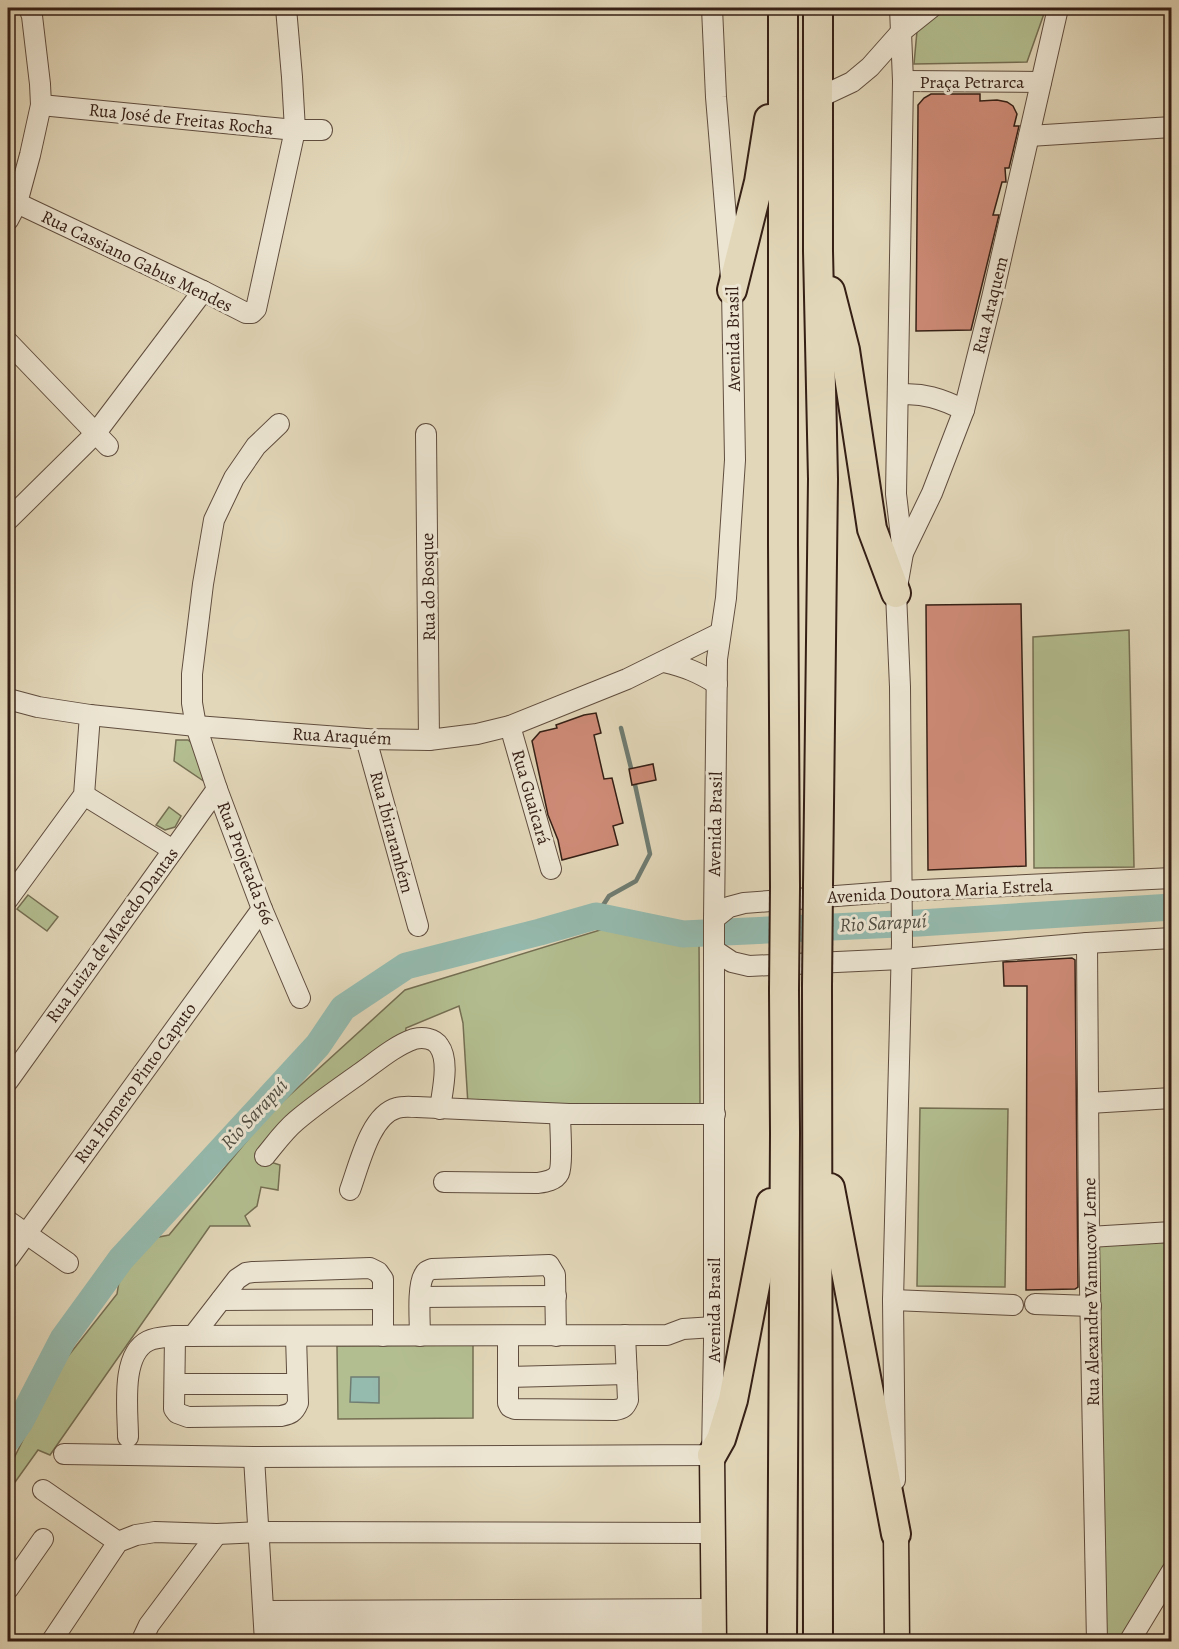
<svg xmlns="http://www.w3.org/2000/svg" width="1179" height="1649" font-family="Alegreya,serif">
<style>
.green{fill:#b3be90;stroke:#746e52;stroke-width:1.5}
.water{fill:#95baae;stroke:#6f7c71;stroke-width:1.5}
.lines{fill:none;stroke-linecap:round;stroke-linejoin:round}
.stream{stroke:#6f7c71;stroke-width:4.5}
.river{stroke:#95baae;stroke-width:27}
.building{fill:#ce8b77;stroke:#351f15;stroke-width:1.5}
.minor-casing{stroke:#604d3e;stroke-width:22}
.major-casing{stroke:#351f15;stroke-width:27}
.highway-casing{stroke:#351f15;stroke-width:32}
.minor{stroke:#ece5d2;stroke-width:20}
.major{stroke:#e2d7b9;stroke-width:24}
.highway{stroke:#e2d7b9;stroke-width:28}
.highway-bridge-casing{stroke:#351f15;stroke-width:32;stroke-linecap:butt}
.highway-bridge{stroke:#e2d7b9;stroke-width:28}
.labels{text-anchor:middle;dominant-baseline:central;stroke-width:6;stroke-linejoin:round;paint-order:stroke}
.street-label{font-size:18px;fill:#351f15;stroke:#ece5d2}
.water-label{font-size:20px;font-style:italic;fill:#524e43;stroke:#ece5d2}
</style>
<rect width="100%" height="100%" fill="#e2d7b9"/>
<filter id="stains"><feTurbulence type="fractalNoise" baseFrequency=".00333" numOctaves="4"/><feColorMatrix values="0 0 0 0 .2 0 0 0 0 .09 0 0 0 0 .02 0 0 0 .5 -.17"/></filter>
<radialGradient id="worn" r=".72"><stop offset=".6" stop-color="#630" stop-opacity="0"/><stop offset="1" stop-color="#630" stop-opacity=".3"/></radialGradient>
<g class="green">
<path d="M939,8H1046L1027,62L914,64L918,20Z"/>
<path d="M1129,630L1134,867L1034,868L1033,637Z"/>
<path d="M176,740H188L193,744L205,782L174,761Z"/>
<path d="M169,807L181,816L175,827L165,830L156,825Z"/>
<path d="M28,895L58,917L47,931L17,909Z"/>
<path d="M613,926L684,940L699,939L700,1104L468,1105L463,1023L459,1006L406,1028L405,1037L258,1158L280,1165L278,1190L261,1187L257,1206L245,1216L250,1226H210L50,1455L38,1450L8,1492V1466L14,1458L58,1369L117,1294L121,1269L149,1239L169,1235L269,1114L405,990Z"/>
<path d="M920,1108L1008,1109L1005,1287L917,1286Z"/>
<path d="M1171,1232V1570L1128,1641H1097L1089,1237Z"/>
<path d="M473,1345V1418L338,1419L337,1346Z"/>
</g>
<path class="water" d="M351,1377H379V1403L350,1402Z"/>
<g class="lines">
<g class="stream">
<path d="M621,728L632,772"/>
<path d="M596,916L609,896L636,881L650,854L634,780"/>
</g>
<path class="river" d="M8,1439L20,1422L63,1339L121,1259L318,1045L343,1008L406,966L540,932L596,916L683,934L919,923L1172,907"/>
</g>
<g class="building">
<path d="M931,94H980V101L997,100L1007,102L1013,106L1017,114L1014,126H1019L1009,168H1005L1006,182H1002L993,215H999L971,330L916,331L918,111V105L924,98Z"/>
<path d="M1021,604L1026,866L928,870L926,605Z"/>
<path d="M596,713L601,733L594,735L604,779L612,778L623,823L613,826L618,845L562,860L558,840L548,815L532,741L540,732L557,728L556,725L584,715Z"/>
<path d="M653,764L656,780L632,785L629,769Z"/>
<path d="M1072,958L1075,960L1078,1287L1075,1289L1026,1290L1027,986H1004L1003,962Z"/>
</g>
<g class="lines">
<g class="minor-casing">
<g id="minor">
<path d="M900,8L903,81L896,494L903,553"/>
<path d="M903,81L1041,82"/>
<path d="M818,98L852,82L870,67L901,32L931,8"/>
<path d="M41,105L295,130H322"/>
<path d="M1029,136L1172,127"/>
<path d="M17,203L203,291L246,313H252L256,309L295,130L292,77L286,8"/>
<path d="M8,220L17,203L30,155L41,105L40,84L32,16L29,8"/>
<path d="M8,342L108,446"/>
<path d="M898,395C922,392 942,399 964,410"/>
<path d="M279,424L256,446L234,478L214,520L203,584L192,674V703L196,726L217,789L262,909L300,998"/>
<path d="M426,434L429,740"/>
<path d="M8,520L95,434L203,291"/>
<path d="M664,662C685,667 698,672 717,684"/>
<path d="M8,699L38,707L90,715L196,726L366,739L429,740L477,734L510,726L627,679L720,633"/>
<path d="M510,726L551,869"/>
<path d="M366,739L418,926"/>
<path d="M84,795L173,850"/>
<path d="M8,899L84,795L90,715"/>
<path d="M714,919L729,907L744,903L902,891L1172,878"/>
<path d="M1087,943L1089,1237L1097,1642"/>
<path d="M714,950L732,962L749,966L901,959L1087,943L1172,938"/>
<path d="M8,1081L217,789"/>
<path d="M1089,1103L1172,1098"/>
<path d="M265,1156C275,1144 284,1131 296,1121C316,1104 338,1089 359,1074C376,1062 394,1046 414,1039C423,1037 434,1038 439,1046C450,1061 442,1092 440,1109"/>
<path d="M444,1182L537,1183C544,1182 555,1181 559,1173C563,1164 560,1126 560,1114"/>
<path d="M350,1190C359,1166 370,1115 397,1108C403,1106 411,1107 417,1107L569,1114H715"/>
<path d="M8,1221L68,1263"/>
<path d="M1089,1237L1172,1232"/>
<path d="M8,1259L262,909"/>
<path d="M420,1297L556,1296"/>
<path d="M221,1300L383,1299"/>
<path d="M893,1300L1013,1305"/>
<path d="M1035,1304L1091,1306"/>
<path d="M175,1336L174,1409L177,1413L188,1417L281,1416C290,1414 294,1413 298,1403L296,1336"/>
<path d="M193,1336L237,1279L246,1273L253,1272L370,1268L378,1272L383,1279V1336"/>
<path d="M420,1336C420,1322 417,1286 424,1275C426,1271 427,1271 432,1269L549,1265L555,1275L556,1336"/>
<path d="M508,1336V1403L510,1407L515,1409L615,1410C623,1409 625,1407 628,1400L625,1335"/>
<path d="M508,1377L627,1374"/>
<path d="M176,1384H297"/>
<path d="M128,1437C128,1411 120,1355 148,1341C156,1337 166,1337 175,1336L667,1335L683,1329L714,1327"/>
<path d="M64,1454L254,1457L712,1455L714,1342V919L717,659L726,598L735,460L732,290L716,97L712,8"/>
<path d="M254,1457L265,1642"/>
<path d="M895,1480L893,1300L902,943L900,687L896,593L903,553L932,493L964,410L992,298L1058,8"/>
<path d="M43,1490L118,1542"/>
<path d="M8,1589L43,1539"/>
<path d="M264,1611L714,1609"/>
<path d="M265,1627L714,1626"/>
<path d="M51,1642L118,1542L136,1535L155,1532L217,1534L260,1532L706,1533"/>
<path d="M141,1642L149,1625L217,1534"/>
<path d="M1129,1642L1172,1571"/>
</g>
</g>
<g class="major-casing">
<g id="major">
<path d="M712,1455L714,1642"/>
<path d="M896,1534L897,1642"/>
</g>
</g>
<g class="highway-casing">
<g id="highway">
<path d="M783,8V544L785,887"/>
<path d="M732,290L759,182L769,119"/>
<path d="M830,291L845,350L872,529L896,593"/>
<path d="M818,886L823,479L818,251V8"/>
<path d="M817,986L818,1642"/>
<path d="M830,1188L896,1534"/>
<path d="M712,1455L721,1439L733,1400L771,1203"/>
<path d="M782,1642L785,1133L784,990"/>
</g>
</g>
<use href="#minor" class="minor"/>
<use href="#major" class="major"/>
<use href="#highway" class="highway"/>
<g class="highway-bridge-casing">
<g id="highway-bridge">
<path d="M817,986L818,886"/>
<path d="M784,990L785,887"/>
</g>
</g>
<use href="#highway-bridge" class="highway-bridge"/>
</g>
<g class="labels">
<g class="street-label">
<text x="972" y="82">Praça Petrarca</text>
<text transform="translate(181 119) rotate(6)">Rua José de Freitas Rocha</text>
<text transform="translate(137 261) rotate(26)">Rua Cassiano Gabus Mendes</text>
<text transform="translate(990 305) rotate(-76)">Rua Araquem</text>
<text transform="translate(733 339) rotate(-91)">Avenida Brasil</text>
<text transform="translate(428 587) rotate(-91)">Rua do Bosque</text>
<text transform="translate(342 736) rotate(3)">Rua Araquém</text>
<text transform="translate(531 797) rotate(74)">Rua Guaicará</text>
<text transform="translate(715 824) rotate(-89)">Avenida Brasil</text>
<text transform="translate(392 832) rotate(75)">Rua Ibiraranhém</text>
<text transform="translate(246 863) rotate(69)">Rua Projetada 566</text>
<text transform="translate(940 891) rotate(-3)">Avenida Doutora Maria Estrela</text>
<text transform="translate(112 935) rotate(-54)">Rua Luiza de Macedo Dantas</text>
<text transform="translate(135 1083) rotate(-54)">Rua Homero Pinto Caputo</text>
<text transform="translate(1091 1292) rotate(-91)">Rua Alexandre Vannucow Leme</text>
<text transform="translate(714 1310) rotate(-90)">Avenida Brasil</text>
</g>
<g class="water-label">
<text transform="translate(883 923) rotate(-3)">Rio Sarapuí</text>
<text transform="translate(254 1114) rotate(-47)">Rio Sarapuí</text>
</g>
</g>
<rect width="1179" height="1649" fill="none" stroke="#e2d7b9" stroke-width="30"/>
<rect x="9" y="9" width="1161" height="1631" fill="none" stroke="#351f15" stroke-width="3"/>
<rect x="15" y="15" width="1149" height="1619" fill="none" stroke="#351f15" stroke-width="1.5"/>
<rect width="100%" height="100%" filter="url(#stains)"/>
<rect width="100%" height="100%" fill="url(#worn)"/>
</svg>
